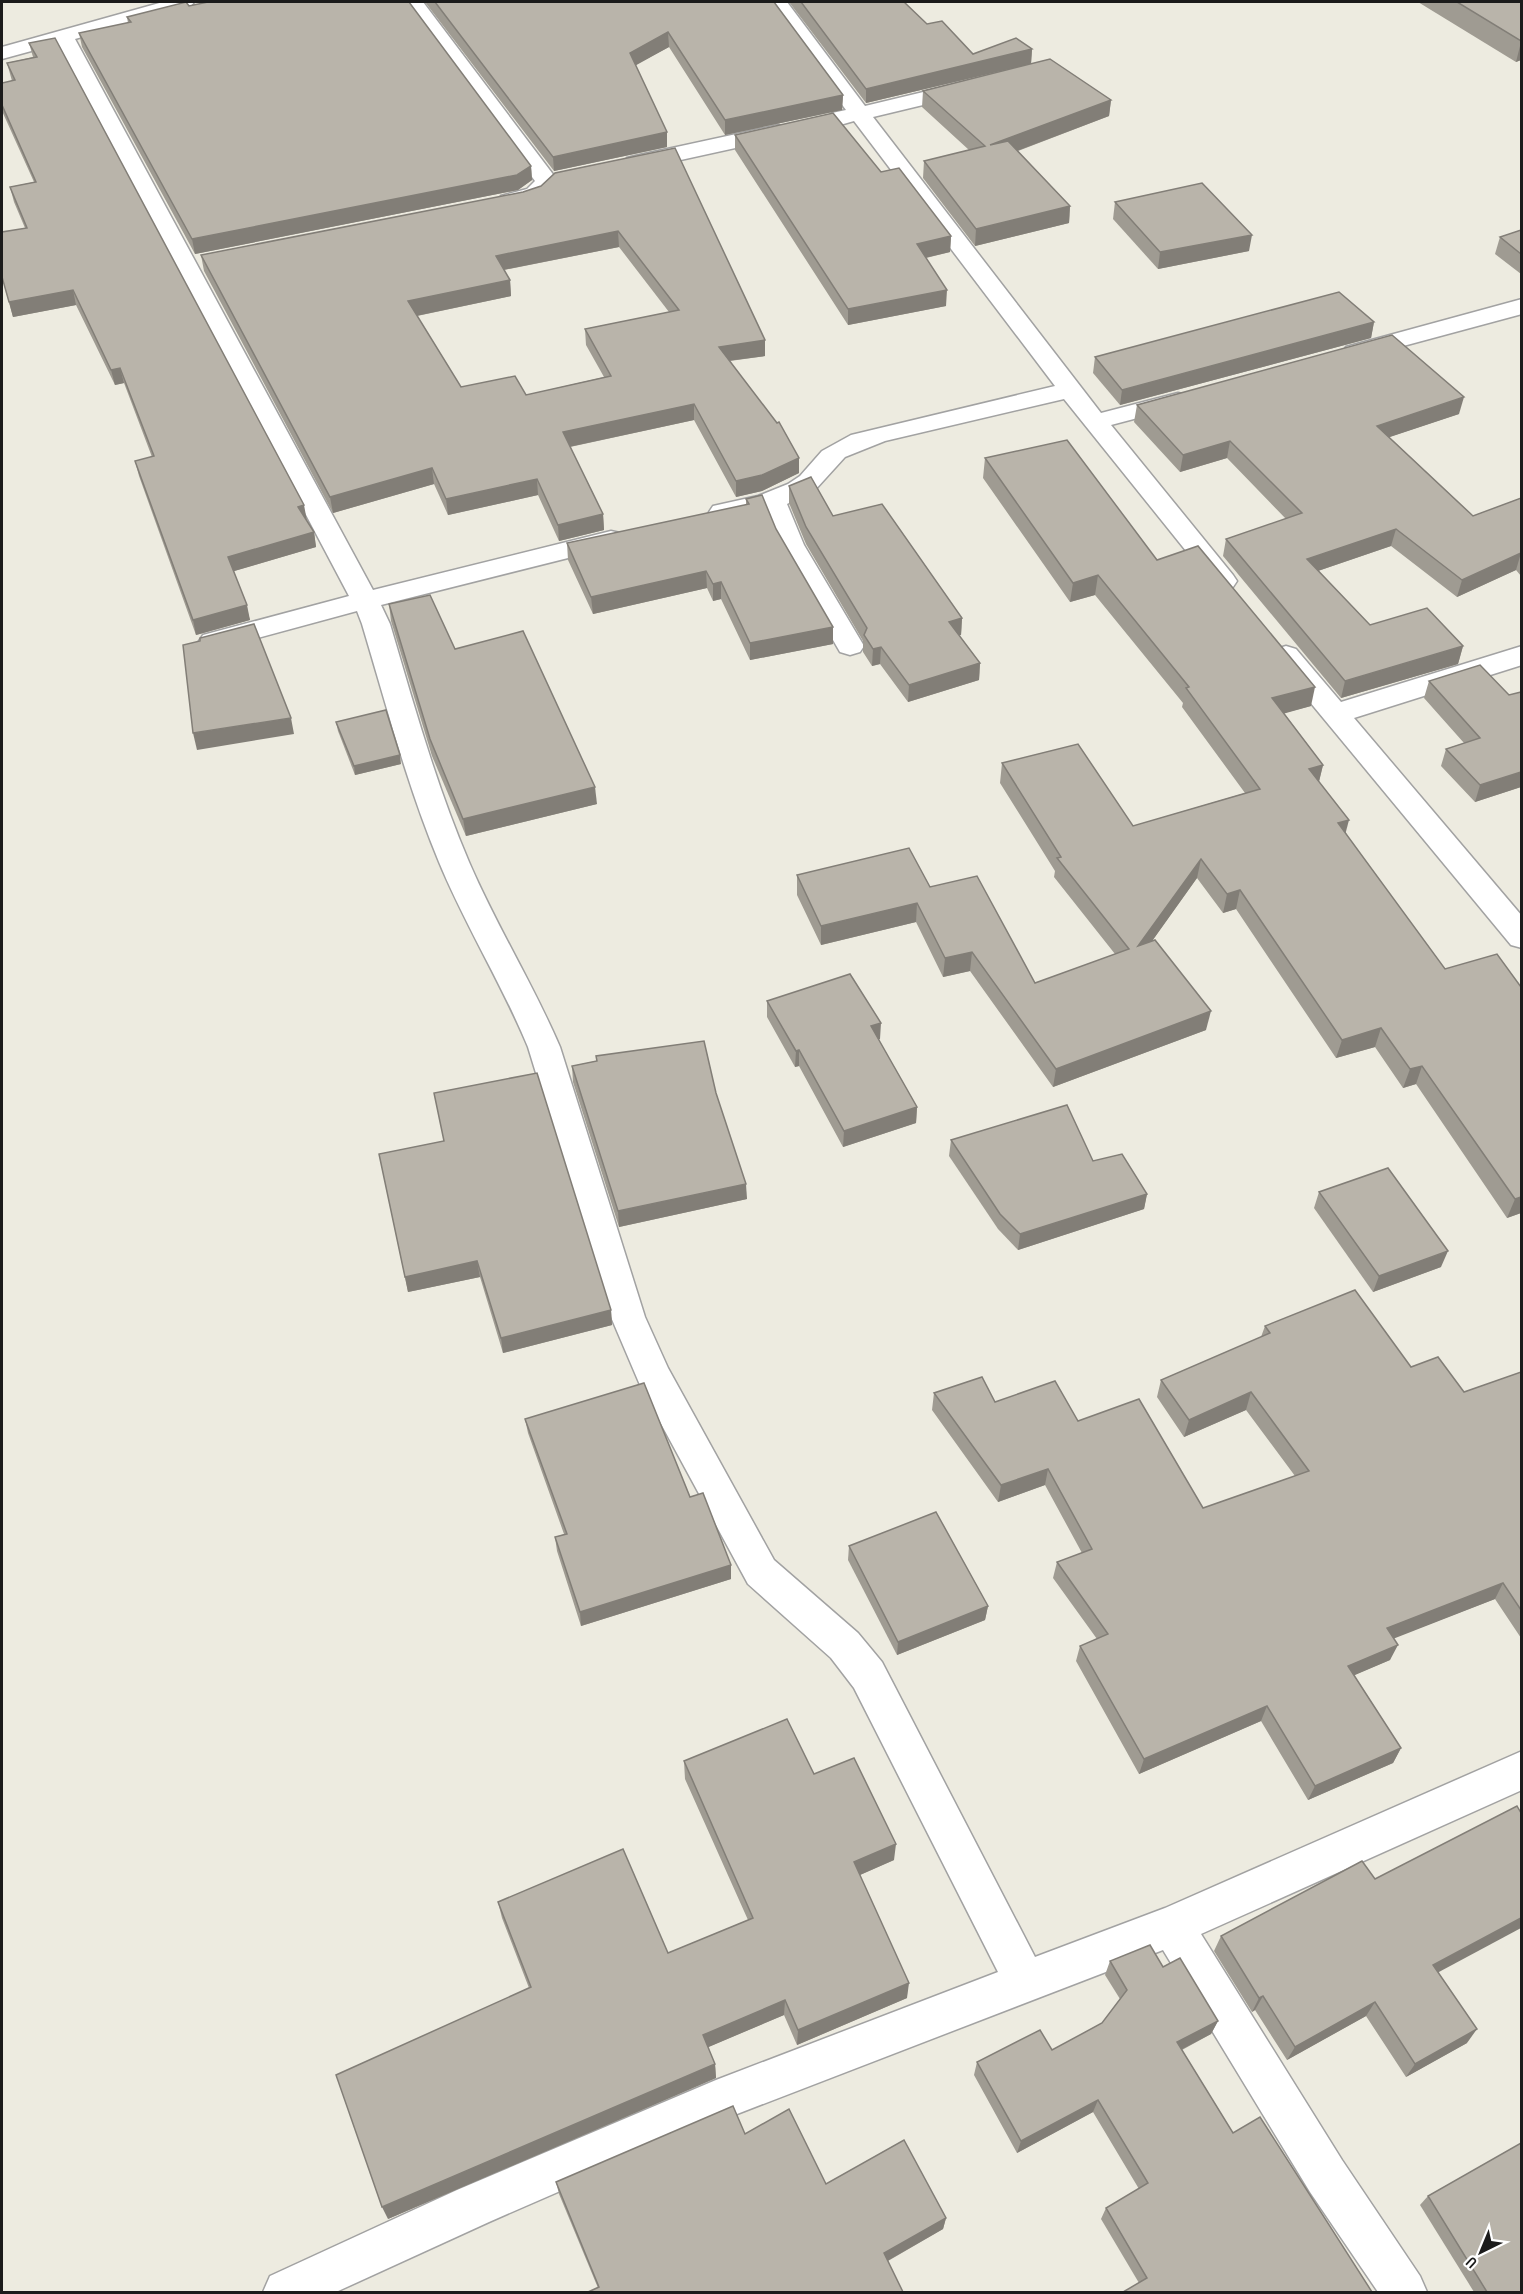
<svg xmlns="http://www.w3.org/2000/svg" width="1523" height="2294" font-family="'Sofia Sans Condensed',sans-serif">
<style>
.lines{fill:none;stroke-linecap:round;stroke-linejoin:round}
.minor-casing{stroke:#a2a2a2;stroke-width:3}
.minor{fill:#fff;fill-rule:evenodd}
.wall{fill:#9f9b92;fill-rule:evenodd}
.shaded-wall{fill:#827e77}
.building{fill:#b9b4aa;stroke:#827e77;stroke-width:1.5;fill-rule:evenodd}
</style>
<rect width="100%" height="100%" fill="#edebe0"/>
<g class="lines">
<g class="minor-casing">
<g id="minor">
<path d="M163,2H194L191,6L75,39L373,590L611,531L620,533L624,539L620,545L381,605L390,624C414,705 436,785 469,862C496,925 533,984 560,1047L645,1317L668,1368L774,1560L858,1633L882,1662L1035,1957L1165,1908L1522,1751V1790L1201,1934L1342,2160L1420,2276L1427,2292H1378L1310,2192L1163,1950L737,2114L489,2222L336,2292H263L270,2276L457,2190L716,2080L998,1972L854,1688L831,1658L748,1584L640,1385L611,1317L528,1047C502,984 465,925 439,862C407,785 386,704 362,624L357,611L213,650L203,647L199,641L203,635L349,596L57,44L2,59V47Z"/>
<path d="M403,2H423L555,177L558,182C547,199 522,211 501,206L498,201L501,196L527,189L535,181Z"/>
<path d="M767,2H787L865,106L965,82L973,83L976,88L973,93L873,117L1101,413L1178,393L1187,395L1190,400L1187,405L1111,425L1233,575L1237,581L1233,587L1224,590L1215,587L1064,399L885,441L845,457L815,490L787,504L804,545L864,646L860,652L850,655L840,652L778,545L764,510L722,520L713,518L709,512L713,506L758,496L788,484L800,476L822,451L851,435L1055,386L854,121L840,125L832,123L829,118L832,113L846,110Z"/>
<path d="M778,125L786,127L789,132L786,137L635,170L627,168L624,163L627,158L635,156Z"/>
<path d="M1522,299V314L1355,359L1346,357L1343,352L1346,347Z"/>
<path d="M1286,646L1296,649L1341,702L1522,646V665L1354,718L1522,916V948L1511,945L1276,661L1272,655L1276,649Z"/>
</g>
</g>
<use href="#minor" class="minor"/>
</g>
<g class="wall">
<path d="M425,2H774L843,95L842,110L725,135L669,47L635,65L667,147L554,171Z"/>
<path d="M789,2H904L927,24L973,54L1032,49L1031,64L866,103Z"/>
<path d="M1418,2H1521V60L1516,62Z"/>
<path d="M189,6L531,166L532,180L518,190L195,254L82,47L79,33L128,23L127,17Z"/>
<path d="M29,43L314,532L316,547L234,571L250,620L196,635L139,476L135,461L152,457L124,383L115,385L76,305L13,317L2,277L25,228L14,202L10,187L34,182L2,111V83L12,81L7,63L33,57Z"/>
<path d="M923,91L1111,100L1109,116L1018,151L1070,206L1069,223L975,246L923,178L924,161L969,150L922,107Z"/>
<path d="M735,135L881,172L951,236L950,252L926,258L946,306L848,325L735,150Z"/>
<path d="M555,173L765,340V356L730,361L799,458V473L762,491L736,497L694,420L570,447L603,514L604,530L559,541L538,495L448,515L434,484L333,513L204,271L201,255L523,192L541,186ZM619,247L669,312L585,329L586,345L604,377L526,395L461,387L417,316L511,296L510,280L504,270Z"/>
<path d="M1115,202L1249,251L1158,269L1113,219Z"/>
<path d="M1521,230V274L1495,254L1500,237Z"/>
<path d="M1374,322L1371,338L1120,405L1093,373L1095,357Z"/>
<path d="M1137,405L1459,414L1389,437L1473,516L1521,498V576L1516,570L1457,597L1391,546L1318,571L1370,625L1463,646L1458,664L1341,698L1223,556L1226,539L1286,519L1227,458L1180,472L1134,422Z"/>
<path d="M985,458L1157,560L1311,706L1284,713L1323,765L1319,782L1346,833L1521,1213L1507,1218L1416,1084L1403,1088L1375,1047L1336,1058L1236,909L1223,913L1197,878L1152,941L1206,1030L1053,1087L970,971L943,977L916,922L821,945L797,895V875L930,887L1035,983L1115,954L1054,877L1055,871L1000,783L1002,763L1133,826L1245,793L1182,707L1183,703L1095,595L1070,602L983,478Z"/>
<path d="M789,486L833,516L962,618L961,635H959L980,663L979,680L908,702L880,664L872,666L863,652V641L806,544L789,503Z"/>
<path d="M746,499L776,529L833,644L750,660L721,599L713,601L707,588L593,614L568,560L567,543L746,505Z"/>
<path d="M389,604L455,649L597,804L466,836L432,756L391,621Z"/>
<path d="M1429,681L1509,695L1521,692V787L1475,802L1441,766L1446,749L1464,743L1424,698Z"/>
<path d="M336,722L401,764L355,775L338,731Z"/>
<path d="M767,1001L880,1039H878L917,1107L916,1123L843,1147L799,1066L795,1067L767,1017Z"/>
<path d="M596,1056L716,1093L747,1199L619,1227L573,1082L572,1066L596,1061Z"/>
<path d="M434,1093L611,1310L612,1325L503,1353L480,1277L408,1292L379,1154L444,1141Z"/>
<path d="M951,1140L1093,1161L1147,1194L1144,1209L1018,1250L998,1229L949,1156Z"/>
<path d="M1319,1192L1441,1267L1373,1292L1314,1208Z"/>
<path d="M1265,1326L1411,1367L1464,1392L1521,1372V1638L1495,1599L1393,1638L1390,1660L1354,1675L1401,1748L1393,1763L1308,1800L1261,1721L1139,1774L1076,1661L1080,1646L1097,1639L1053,1578L1057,1562L1082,1553L1045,1485L998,1502L932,1410L934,1393L995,1402L1078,1421L1203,1508L1295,1476L1246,1410L1184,1437L1157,1397L1161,1380L1261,1337Z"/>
<path d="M525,1419L690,1497L731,1565V1579L581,1626L557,1551L555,1537L564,1534L528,1433Z"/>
<path d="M849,1546L988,1606L985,1620L897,1655L848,1560Z"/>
<path d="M684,1761L814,1774L894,1860L860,1875L907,1998L797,2045L784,2015L708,2047L715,2064L716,2078L388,2219L529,1988L502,1918L498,1902L668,1953L748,1920L685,1779Z"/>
<path d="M1221,1936L1438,1972L1467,2043L1406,2077L1366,2016L1287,2060L1255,2010L1252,2012L1214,1951Z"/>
<path d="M1110,1961L1163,1967L1218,2021L1211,2034L1182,2050L1233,2133L1372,2292L1139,2283L1101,2219L1106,2208L1139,2189L1093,2112L1017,2153L974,2075L977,2062L1052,2050L1102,2023L1120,1999L1105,1975Z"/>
<path d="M745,2134L826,2184L946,2218L943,2229L888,2261L598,2288L559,2194L556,2182Z"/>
<path d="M1428,2196L1521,2292H1474L1420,2205Z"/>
</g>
<g class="shaded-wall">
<path d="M668,32L669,47L631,68L630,53Z"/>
<path d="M1521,42V60L1516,62Z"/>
<path d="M1032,49L1031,64L866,103V89Z"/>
<path d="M843,95L842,110L725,135V120Z"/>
<path d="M1111,100L1109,116L988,162L990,145Z"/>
<path d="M667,132V147L554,171L553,157Z"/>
<path d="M531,166L532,180L518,190L195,254L192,239Z"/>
<path d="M1070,206L1069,223L975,246L976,229Z"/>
<path d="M618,231L619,247L498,271L496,256Z"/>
<path d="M1252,235L1249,251L1158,269L1160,252Z"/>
<path d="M951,236L950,252L916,260L917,244Z"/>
<path d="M510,280L511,296L411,317L408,301Z"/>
<path d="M73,290L76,305L13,317L9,302Z"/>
<path d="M947,290L946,306L848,325V309Z"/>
<path d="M1374,322L1371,338L1120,405L1122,390Z"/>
<path d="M765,340V356L719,362V347Z"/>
<path d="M120,368L124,383L115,385L111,370Z"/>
<path d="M1464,397L1459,414L1372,443L1377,426Z"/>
<path d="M694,404V420L564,448L563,432Z"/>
<path d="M1230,441L1227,458L1180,472L1183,455Z"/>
<path d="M799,458V473L762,491L736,497V481Z"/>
<path d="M432,468L434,484L333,513L330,497Z"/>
<path d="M537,479L538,495L448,515L446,499Z"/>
<path d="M304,505L307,521L298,507Z"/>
<path d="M603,514L604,530L559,541L558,525Z"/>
<path d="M1396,529L1391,546L1303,576L1307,559Z"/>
<path d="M314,532L316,547L231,572L228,557Z"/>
<path d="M1521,553L1516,570L1457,597L1462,580Z"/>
<path d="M706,571L707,588L593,614L591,597Z"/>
<path d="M1098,575L1095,595L1070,602L1073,583Z"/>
<path d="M721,582V599L713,601V584Z"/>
<path d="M247,605L250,620L196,635L193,620Z"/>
<path d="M962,618L961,635L948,639L949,622Z"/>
<path d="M833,627V644L750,660V643Z"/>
<path d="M1463,646L1458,664L1341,698L1345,681Z"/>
<path d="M881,647L880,664L872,666L873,649Z"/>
<path d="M980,663L979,680L908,702L909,685Z"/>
<path d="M1315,687L1311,706L1268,718L1272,698Z"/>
<path d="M291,718L294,734L197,750L193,733Z"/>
<path d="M400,755L401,764L355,775L354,766Z"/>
<path d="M1323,765L1318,785L1309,769Z"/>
<path d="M1521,772V787L1475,802L1480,785Z"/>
<path d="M595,787L597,804L466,836L463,819Z"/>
<path d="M1349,820L1344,839L1338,823Z"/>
<path d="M1201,859L1197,878L1135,965L1138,946Z"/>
<path d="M1240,890L1236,909L1223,913L1227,894Z"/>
<path d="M917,903L916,922L821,945V926Z"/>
<path d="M972,952L970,971L943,977L945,958Z"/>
<path d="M1211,1011L1206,1030L1053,1087L1056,1069Z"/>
<path d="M881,1023L880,1039L870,1042L871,1026Z"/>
<path d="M1381,1028L1375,1047L1336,1058L1342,1040Z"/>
<path d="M799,1050V1066L795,1067L796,1051Z"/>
<path d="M1422,1066L1416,1084L1403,1088L1410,1069Z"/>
<path d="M917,1107L916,1123L843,1147L844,1131Z"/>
<path d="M746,1184L747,1199L619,1227L618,1211Z"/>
<path d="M1147,1194L1144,1209L1018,1250L1020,1234Z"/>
<path d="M1521,1197V1213L1507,1218L1515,1199Z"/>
<path d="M1448,1251L1441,1267L1373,1292L1379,1276Z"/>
<path d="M477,1261L480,1277L408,1292L405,1277Z"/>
<path d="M611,1310L612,1325L503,1353L501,1338Z"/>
<path d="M1251,1392L1246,1410L1184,1437L1189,1420Z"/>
<path d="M1048,1469L1045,1485L998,1502L1001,1485Z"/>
<path d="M731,1565V1579L581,1626L580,1612Z"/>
<path d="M1503,1583L1495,1599L1380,1644L1387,1628Z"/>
<path d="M988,1606L985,1620L897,1655L898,1642Z"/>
<path d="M1398,1645L1390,1660L1341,1681L1348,1666Z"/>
<path d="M1267,1706L1261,1721L1139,1774L1144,1759Z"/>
<path d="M1401,1748L1393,1763L1308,1800L1315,1786Z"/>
<path d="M896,1844L894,1860L853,1878L854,1862Z"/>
<path d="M1521,1918V1928L1424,1980L1433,1965Z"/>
<path d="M909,1983L907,1998L797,2045L798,2030Z"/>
<path d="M1263,1996L1255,2010L1252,2012L1259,1998Z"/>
<path d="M785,2000L784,2015L704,2049L703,2035Z"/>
<path d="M1375,2002L1366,2016L1287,2060L1295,2047Z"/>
<path d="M1218,2021L1211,2034L1171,2055L1177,2042Z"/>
<path d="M1477,2029L1467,2043L1406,2077L1415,2064Z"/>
<path d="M715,2064L716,2078L388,2219L382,2207Z"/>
<path d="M1098,2100L1093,2112L1017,2153L1021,2141Z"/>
<path d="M946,2218L943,2229L882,2264L884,2253Z"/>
</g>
<g class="building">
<path d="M186,2L189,6L208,2H409L531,166L517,175L192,239L79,33L131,22L127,17Z"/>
<path d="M435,2H774L843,95L725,120L668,32L630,53L667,132L553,157Z"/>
<path d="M801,2H904L927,24L942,21L973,54L1016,38L1032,49L866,89Z"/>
<path d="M1457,2H1521V41Z"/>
<path d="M55,38L304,505L298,507L314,532L228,557L247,605L193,620L135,461L154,456L120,368L111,370L73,290L9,302L2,277V232L27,228L10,187L36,182L2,105V83L15,80L7,63L37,57L29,43Z"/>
<path d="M1050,59L1111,100L990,145L1008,141L1070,206L976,229L924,161L985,146L923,91Z"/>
<path d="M833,113L881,172L899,168L951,236L917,244L947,290L848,309L735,135Z"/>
<path d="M675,148L765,340L719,347L777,423L779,422L799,458L762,475L736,481L694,404L563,432L603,514L558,525L537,479L446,499L432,468L330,497L201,255L523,192L541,186L555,173ZM618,231L679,310L585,329L611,376L526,395L515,376L461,387L408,301L510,280L496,256Z"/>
<path d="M1202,183L1252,235L1160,252L1115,202Z"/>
<path d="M1521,230V254L1500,237Z"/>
<path d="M1339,292L1374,322L1122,390L1095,357Z"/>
<path d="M1392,335L1464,397L1377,426L1473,516L1521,498V553L1462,580L1396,529L1307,559L1370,625L1427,608L1463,646L1345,681L1226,539L1302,513L1230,441L1183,455L1137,405Z"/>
<path d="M1067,440L1157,560L1198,546L1315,687L1272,698L1323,765L1309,769L1349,820L1338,823L1445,969L1497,954L1521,987V1197L1515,1199L1422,1066L1410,1069L1381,1028L1342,1040L1240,890L1227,894L1201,859L1138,946L1155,940L1211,1011L1056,1069L972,952L945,958L917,903L821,926L797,875L909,848L930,887L977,876L1035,983L1129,949L1057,858L1061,857L1002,763L1078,744L1133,826L1260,789L1186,688L1189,687L1098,575L1073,583L985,458Z"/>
<path d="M811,477L833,516L882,504L962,618L949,622L980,663L909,685L881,647L873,649L864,635L867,628L806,527L789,486Z"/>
<path d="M762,495L776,529L833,627L750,643L721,582L713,584L706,571L591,597L567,543L749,504L746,499Z"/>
<path d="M430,595L455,649L523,631L595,787L463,819L430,739L389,604Z"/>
<path d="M254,624L291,718L193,733L183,645L200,641V638Z"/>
<path d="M1480,665L1509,695L1521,692V772L1480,785L1446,749L1480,738L1429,681Z"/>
<path d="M386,710L400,755L354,766L336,722Z"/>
<path d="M850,974L881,1023L871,1026L917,1107L844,1131L799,1050L796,1051L767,1001Z"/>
<path d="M704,1041L716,1093L746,1184L618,1211L572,1066L597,1061L596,1056Z"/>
<path d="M537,1073L611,1310L501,1338L477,1261L405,1277L379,1154L444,1141L434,1093Z"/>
<path d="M1067,1105L1093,1161L1122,1154L1147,1194L1020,1234L1000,1214L951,1140Z"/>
<path d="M1388,1168L1448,1251L1379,1276L1319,1192Z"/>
<path d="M1355,1290L1411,1367L1438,1357L1464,1392L1521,1372V1610L1503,1583L1387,1628L1398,1645L1348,1666L1401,1748L1315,1786L1267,1706L1144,1759L1080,1646L1108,1634L1057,1562L1092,1549L1048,1469L1001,1485L934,1393L982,1377L995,1402L1055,1381L1078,1421L1139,1399L1203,1508L1309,1471L1251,1392L1189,1420L1161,1380L1270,1333L1265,1326Z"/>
<path d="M644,1383L690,1497L703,1493L731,1565L580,1612L555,1537L567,1534L525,1419Z"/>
<path d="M936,1512L988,1606L898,1642L849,1546Z"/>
<path d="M787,1719L814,1774L854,1758L896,1844L854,1862L909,1983L798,2030L785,2000L703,2035L715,2064L382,2207L336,2075L531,1987L498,1902L623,1849L668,1953L753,1918L684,1761Z"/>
<path d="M1517,1806L1521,1813V1918L1433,1965L1477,2029L1415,2064L1375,2002L1295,2047L1263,1996L1259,1998L1221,1936L1362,1861L1375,1879Z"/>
<path d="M1150,1945L1163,1967L1180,1958L1218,2021L1177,2042L1233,2133L1260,2117L1372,2292H1123L1147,2278L1106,2208L1148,2183L1098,2100L1021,2141L977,2062L1040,2030L1052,2050L1102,2023L1127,1990L1110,1961Z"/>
<path d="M733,2106L745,2134L789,2109L826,2184L904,2140L946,2218L884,2253L903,2292H588L599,2287L556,2182Z"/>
<path d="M1521,2143V2292H1487L1428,2196Z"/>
</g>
<rect width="1523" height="2294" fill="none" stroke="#1b1b1b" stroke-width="6"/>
<g transform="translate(1481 2252) rotate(223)" stroke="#ffffff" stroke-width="4.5" paint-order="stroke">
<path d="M0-4.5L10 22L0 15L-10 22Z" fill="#1b1b1b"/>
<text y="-9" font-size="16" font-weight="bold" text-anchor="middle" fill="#1b1b1b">U</text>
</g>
</svg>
